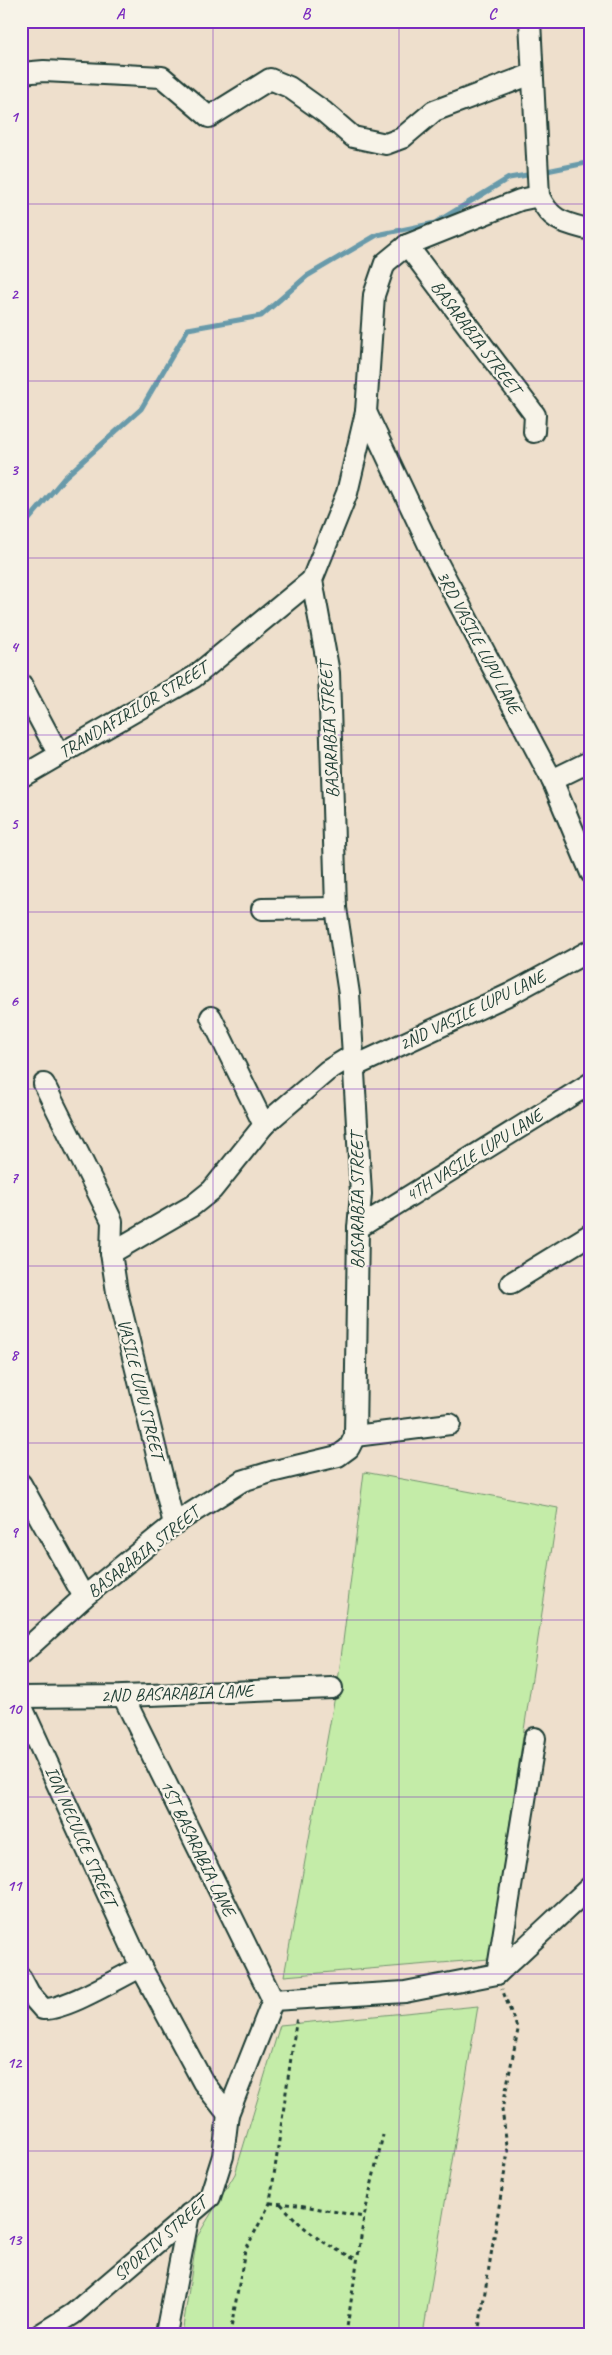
<svg xmlns="http://www.w3.org/2000/svg" width="612" height="2355" font-family="Caveat,sans-serif">
<style>
.green{fill:#c4eca8;stroke:#72946e}
.lines{fill:none;stroke-linecap:round;stroke-linejoin:round}
.stream{stroke:#679aaa;stroke-width:5}
.minor-casing{stroke:#1f3d34;stroke-width:24}
.path{stroke:#1f3d34;stroke-width:3;stroke-dasharray:4 4;stroke-linecap:butt}
.minor{stroke:#f7f3e8;stroke-width:20}
.grid{fill:none;stroke:#7b2cbf;stroke-width:1;stroke-opacity:0.55}
.labels{text-anchor:middle;dominant-baseline:central;stroke-width:4.5;stroke-linejoin:round;paint-order:stroke}
.street-label{font-size:18px;fill:#1f3d34;stroke:#f7f3e8}
.neatline{fill:none;stroke:#7b2cbf;stroke-width:2}
.grid-label{font-size:16px;text-anchor:middle;font-weight:bold;fill:#7b2cbf}
</style>
<rect width="100%" height="100%" fill="#eedfcc"/>
<filter id="ink" filterUnits="userSpaceOnUse"><feTurbulence type="fractalNoise" baseFrequency=".02" numOctaves="2"/><feDisplacementMap in="SourceGraphic" scale="10" xChannelSelector="R" yChannelSelector="G"/><feConvolveMatrix kernelMatrix="1 2 1 2 8 2 1 2 1" color-interpolation-filters="sRGB"/></filter>
<g filter="url(#ink)">
<g class="green">
<path d="M364,1472L558,1508L489,1959L284,1976L339,1674Z"/>
<path d="M478,2006L423,2334H182L197,2237L235,2174L280,2025Z"/>
</g>
<g class="lines">
<g class="stream">
<path d="M542,172L591,162"/>
<path d="M21,529L65,477L141,409L188,329L261,316L307,276L377,235L435,223L509,178L533,174"/>
</g>
<g class="minor-casing">
<g id="minor">
<path d="M530,21L539,196C551,222 565,223 591,230"/>
<path d="M21,73L44,71L162,77L209,117L270,79L289,87L324,112L353,137L386,144L402,138L434,111L532,74"/>
<path d="M407,245L535,415L534,432"/>
<path d="M366,412L434,556L552,780L591,873"/>
<path d="M21,684L59,755"/>
<path d="M21,777L194,677L312,580"/>
<path d="M552,780L591,761"/>
<path d="M262,909L336,908"/>
<path d="M211,1017L264,1125"/>
<path d="M353,1067L510,994L591,950"/>
<path d="M44,1084L112,1221L111,1253L117,1292L174,1524"/>
<path d="M358,1228L591,1083"/>
<path d="M111,1253L192,1206L212,1190L264,1125L327,1071L353,1055"/>
<path d="M511,1283L591,1234"/>
<path d="M355,1436L450,1424"/>
<path d="M21,1484L84,1597"/>
<path d="M21,1654L84,1597L174,1524L242,1481L271,1472L338,1456L349,1448L355,1436L358,1228L361,1194L353,1055L349,994L336,908L329,673L312,580L347,493L366,412L374,295L385,263L407,245L520,200L539,196"/>
<path d="M123,1696L273,2000"/>
<path d="M21,1697L123,1696L332,1688"/>
<path d="M21,1705L141,1967L203,2082L228,2114"/>
<path d="M497,1974L535,1738"/>
<path d="M21,1978L29,1993L43,2009C66,2010 118,1978 141,1967"/>
<path d="M273,2000L405,1992L497,1974L591,1886"/>
<path d="M41,2334L73,2314L210,2197L223,2156L228,2114L273,2000"/>
<path d="M166,2334L189,2214"/>
</g>
</g>
<g class="path">
<path d="M270,2203L299,2205L364,2217"/>
<path d="M281,2204C305,2231 323,2245 357,2259"/>
<path d="M230,2334L245,2251L270,2203L297,2016"/>
<path d="M346,2334L364,2217L383,2135"/>
<path d="M478,2334L508,2152L502,2110L518,2030L502,1989"/>
</g>
<use href="#minor" class="minor"/>
</g>
</g>
<path class="grid" d="M213,21V2334M399,21V2334M21,204H591M21,381H591M21,558H591M21,735H591M21,912H591M21,1089H591M21,1266H591M21,1443H591M21,1620H591M21,1797H591M21,1974H591M21,2151H591"/>
<g class="labels">
<g class="street-label">
<text transform="translate(476 337) rotate(53)">BASARABIA STREET</text>
<text transform="translate(479 642) rotate(62)">3RD VASILE LUPU LANE</text>
<text transform="translate(133 710) rotate(-31)">TRANDAFIRILOR STREET</text>
<text transform="translate(329 730) rotate(-93)">BASARABIA STREET</text>
<text transform="translate(472 1010) rotate(-26)">2ND VASILE LUPU LANE</text>
<text transform="translate(474 1155) rotate(-32)">4TH VASILE LUPU LANE</text>
<text transform="translate(357 1201) rotate(-90)">BASARABIA STREET</text>
<text transform="translate(141 1389) rotate(76)">VASILE LUPU STREET</text>
<text transform="translate(143 1552) rotate(-38)">BASARABIA STREET</text>
<text transform="translate(177 1693) rotate(-2)">2ND BASARABIA LANE</text>
<text transform="translate(81 1836) rotate(66)">ION NECULCE STREET</text>
<text transform="translate(198 1848) rotate(64)">1ST BASARABIA LANE</text>
<text transform="translate(160 2239) rotate(-41)">SPORTIV STREET</text>
</g>
</g>
<rect width="612" height="2355" fill="none" stroke="#f7f3e8" stroke-width="55"/>
<rect x="28" y="28" width="556" height="2300" class="neatline"/>
<g class="grid-label">
<text x="120" y="19">A</text>
<text x="306" y="19">B</text>
<text x="492" y="19">C</text>
<text x="14" y="122">1</text>
<text x="14" y="299">2</text>
<text x="14" y="475">3</text>
<text x="14" y="652">4</text>
<text x="14" y="829">5</text>
<text x="14" y="1006">6</text>
<text x="14" y="1183">7</text>
<text x="14" y="1360">8</text>
<text x="14" y="1537">9</text>
<text x="14" y="1714">10</text>
<text x="14" y="1891">11</text>
<text x="14" y="2068">12</text>
<text x="14" y="2245">13</text>
</g>
</svg>
